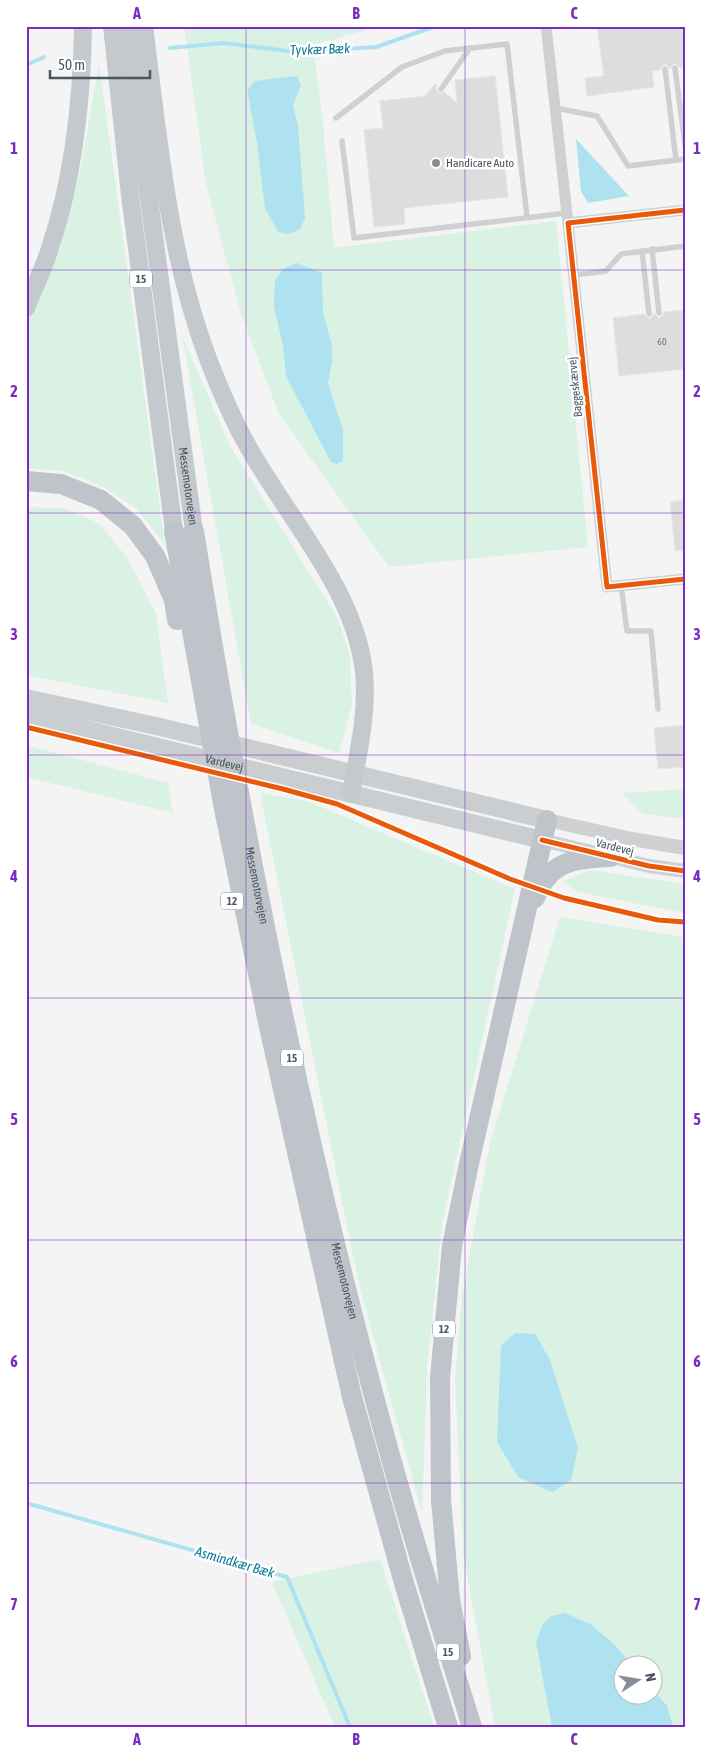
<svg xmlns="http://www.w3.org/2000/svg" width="711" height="1753" font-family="'Asap Condensed',sans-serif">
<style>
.green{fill:#d9f2e3;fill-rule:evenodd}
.water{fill:#aee2f0}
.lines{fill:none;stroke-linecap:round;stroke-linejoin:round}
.stream{stroke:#aee2f0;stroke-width:4}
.building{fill:#ddddde;stroke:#e5e6e7}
.service{stroke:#ced0d2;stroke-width:5.5}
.minor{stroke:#ced0d2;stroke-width:11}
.tertiary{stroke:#ced0d2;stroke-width:14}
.primary{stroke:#caced1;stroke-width:18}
.trunk{stroke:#c4c9cd;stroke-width:18}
.motorway{stroke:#bec4c9;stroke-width:20}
.cycleway-casing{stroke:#fff;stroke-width:8}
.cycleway{stroke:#e8590c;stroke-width:5}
.grid{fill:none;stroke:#7b2cbf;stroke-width:1;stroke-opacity:0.55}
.poi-dot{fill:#868d94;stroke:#fff;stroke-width:2}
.labels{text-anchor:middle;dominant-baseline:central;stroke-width:5;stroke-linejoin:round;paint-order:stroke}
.number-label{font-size:10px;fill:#707881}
.shield{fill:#fff;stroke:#808990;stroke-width:1}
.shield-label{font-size:11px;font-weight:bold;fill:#4a5661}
.poi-label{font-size:12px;fill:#4a5661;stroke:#fff;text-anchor:start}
.street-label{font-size:12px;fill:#4a5661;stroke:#fff}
.water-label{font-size:14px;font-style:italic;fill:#0c7c9b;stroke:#fff}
.neatline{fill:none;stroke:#7b2cbf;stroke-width:2}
.grid-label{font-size:16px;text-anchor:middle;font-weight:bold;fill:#7b2cbf}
</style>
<rect width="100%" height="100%" fill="#f4f4f4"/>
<g class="green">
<path d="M184,26H381L313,45L322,113L334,248L556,221L588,547L389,567L279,414L241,314L206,184ZM301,85L293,106L257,143L247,90ZM322,273L323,312L332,361L328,383L343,430L286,376L283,346Z"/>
<path d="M99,64L165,545L136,508L103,487L64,471L26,469V324L59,251L81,166Z"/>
<path d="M182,335L230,446L338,619L350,656L352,705L339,753L251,724Z"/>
<path d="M26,507L63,508L100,524L128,559L156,613L168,703L26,675Z"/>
<path d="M26,745L168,783L173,813L26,777Z"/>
<path d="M685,789V819L643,814L622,793Z"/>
<path d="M260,793L307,801L515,889L442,1224L427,1368L422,1513L359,1285Z"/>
<path d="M590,870L685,884V913L577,892L563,881Z"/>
<path d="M560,917L685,937V1727H495L465,1564H464L455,1379L462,1297L490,1143ZM624,1666H654V1696H624Z"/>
<path d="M380,1559L434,1727H335L272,1582Z"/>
</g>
<g class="water">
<path d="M297,76L301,85L293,106L298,125L305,219L299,230L287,234L278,232L265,208L257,143L247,90L255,81Z"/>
<path d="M576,139L629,196L588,203L581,191Z"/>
<path d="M297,263L322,273L323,312L332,346V361L328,383L343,430V461L337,464L331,462L286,376L283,346L274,306L275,280L283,269Z"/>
<path d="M515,1333L535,1334L550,1360L578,1448L571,1480L552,1492L518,1477L497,1442L501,1346Z"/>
<path d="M565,1613L590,1624L613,1643L632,1665L624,1666V1696H654V1691L667,1706L673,1727H552L536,1642L543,1624L551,1616Z"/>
</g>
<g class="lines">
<g class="stream">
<path d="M170,48L224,43L296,52L376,47L436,26"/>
<path d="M26,65L44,57"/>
<path d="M26,1503L287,1577L350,1727"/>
</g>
</g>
<g class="building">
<path d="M597,26H685V67L680,68L675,63L672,65L670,69L667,65L664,64L661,67L660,70L652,71L654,87L587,96L585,78L604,76Z"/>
<path d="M495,76L508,197L404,208L405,224L374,227L364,130L383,128L380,101L425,96L435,84L437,86L436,89L438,92L441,94L444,92L457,103L455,80Z"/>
<path d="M685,310V369L619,376L613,318L644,314L649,319L652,317L654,313L659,318L662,316L664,312Z"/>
<path d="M685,500V550L675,551L670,502Z"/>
<path d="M685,725V767L658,769L654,728Z"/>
</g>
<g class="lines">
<g class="service">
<path d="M675,68L685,145"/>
<path d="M665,69L676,160"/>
<path d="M441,89L470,48"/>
<path d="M555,108L597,116L628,166L685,159"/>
<path d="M336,118L402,67L445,51L507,44L527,217"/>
<path d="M342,141L354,238L567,213"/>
<path d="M652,249L659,313"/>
<path d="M642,251L649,314"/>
<path d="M574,275L606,271L621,254L685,246"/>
<path d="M621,585L627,631H651L658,709"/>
</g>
<g class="minor">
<path d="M546,26L568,223"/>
<path d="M685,210L568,223L607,587L685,579"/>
</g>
<g class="tertiary">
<path d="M547,820L632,839L685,848"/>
<path d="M542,840L649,866L685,871"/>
</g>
<g class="primary">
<path d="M26,698L156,726L547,820"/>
<path id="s1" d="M26,715L542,840"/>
</g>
<g class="trunk">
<path d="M112,26L130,195L174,531"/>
<path id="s2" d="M129,26L134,88L194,531"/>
<path d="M144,26C159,144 169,263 214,374C223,396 233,420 245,441C284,514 355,588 364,672C368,712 358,754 351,794"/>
<path d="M26,308C34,288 44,268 50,248C74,176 82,101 83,26"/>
</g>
<g class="motorway">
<path d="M26,481L61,484L101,500L133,526L155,556L174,600L177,620"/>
<path d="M174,531L224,809L269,1027L352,1397L404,1583L448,1727"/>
<path id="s3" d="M194,531C240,820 297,1107 372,1389C402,1503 437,1615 472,1727"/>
<path d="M535,898C549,861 575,858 611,857"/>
<path d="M461,1656L450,1600L441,1500L440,1378L452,1246L468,1168L547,820"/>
</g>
<g class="cycleway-casing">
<g id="cycleway">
<path d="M685,210L568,223L607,587L685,579"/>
<path d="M26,727L283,789L337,804L510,879L564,898L658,920L685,922"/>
<path d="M542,840L649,866L685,871"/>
</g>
</g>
<use href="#cycleway" class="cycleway"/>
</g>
<path class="grid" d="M246,26V1727M465,26V1727M26,270H685M26,513H685M26,755H685M26,998H685M26,1240H685M26,1483H685"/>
<circle class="poi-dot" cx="436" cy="163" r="5"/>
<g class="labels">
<g class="number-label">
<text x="662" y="341">60</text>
</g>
<g class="shield">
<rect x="130" y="270.5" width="22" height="17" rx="4"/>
<rect x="221" y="892.5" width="22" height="17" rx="4"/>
<rect x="281" y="1049.5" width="22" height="17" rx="4"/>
<rect x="433" y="1320.5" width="22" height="17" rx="4"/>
<rect x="437" y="1643.5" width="22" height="17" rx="4"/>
</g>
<g class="shield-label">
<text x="141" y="279">15</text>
<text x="232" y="901">12</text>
<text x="292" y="1058">15</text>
<text x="444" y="1329">12</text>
<text x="448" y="1652">15</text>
</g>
<g class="poi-label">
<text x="446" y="163">Handicare Auto</text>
</g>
<g class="street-label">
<text transform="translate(575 387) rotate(-96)">Baggeskærvej</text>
<text stroke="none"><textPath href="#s2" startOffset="464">Messemotorvejen</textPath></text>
<text stroke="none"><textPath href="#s1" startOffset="204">Vardevej</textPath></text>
<text transform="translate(615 847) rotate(14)">Vardevej</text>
<text stroke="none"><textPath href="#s3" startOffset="360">Messemotorvejen</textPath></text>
<text stroke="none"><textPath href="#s3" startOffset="765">Messemotorvejen</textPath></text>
</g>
<g class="water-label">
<text transform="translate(320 49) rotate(-2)">Tyvkær Bæk</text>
<text transform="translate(235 1562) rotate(16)">Asmindkær Bæk</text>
</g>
</g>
<rect width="711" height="1753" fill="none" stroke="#ffffff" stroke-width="55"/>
<g transform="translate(638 1680) rotate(78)"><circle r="24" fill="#ffffff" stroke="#b7bbc0"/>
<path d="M0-4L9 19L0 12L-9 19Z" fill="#868d94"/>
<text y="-8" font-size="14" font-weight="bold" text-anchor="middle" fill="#4a5661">N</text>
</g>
<path d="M50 70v8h100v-8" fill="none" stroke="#4a5661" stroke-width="2.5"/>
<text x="58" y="70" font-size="15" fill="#4a5661" stroke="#ffffff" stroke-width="4" paint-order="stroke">50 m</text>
<rect x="28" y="28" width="656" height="1698" class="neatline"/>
<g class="grid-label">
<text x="137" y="19">A</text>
<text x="356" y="19">B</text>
<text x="574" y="19">C</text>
<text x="14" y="154">1</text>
<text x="697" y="154">1</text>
<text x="14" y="397">2</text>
<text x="697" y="397">2</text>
<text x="14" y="640">3</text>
<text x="697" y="640">3</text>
<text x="14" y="882">4</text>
<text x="697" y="882">4</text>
<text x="14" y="1125">5</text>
<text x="697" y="1125">5</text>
<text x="14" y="1367">6</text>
<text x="697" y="1367">6</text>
<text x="14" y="1610">7</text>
<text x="697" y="1610">7</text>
<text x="137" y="1745">A</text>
<text x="356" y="1745">B</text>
<text x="574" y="1745">C</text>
</g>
</svg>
